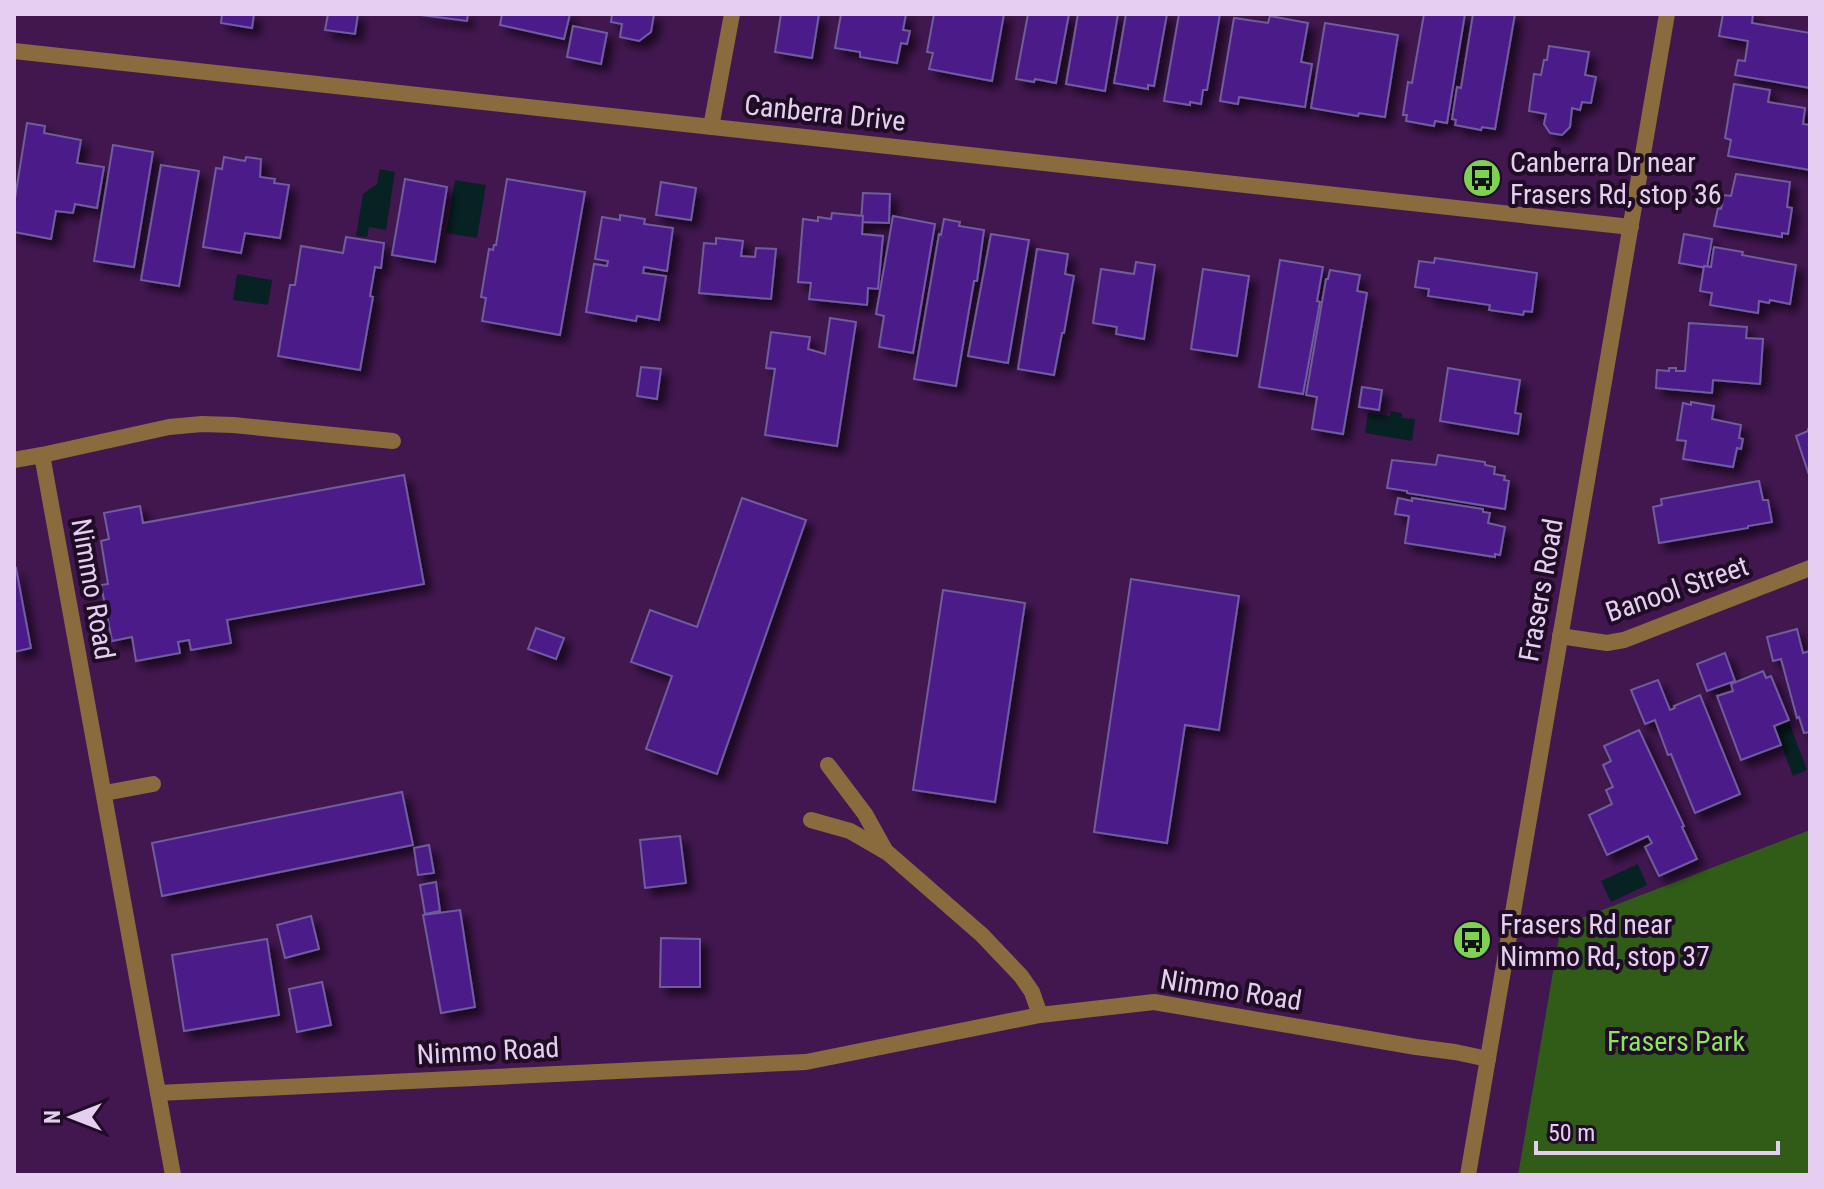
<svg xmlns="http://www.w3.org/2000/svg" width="1824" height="1189" font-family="'Roboto Condensed',sans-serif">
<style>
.green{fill:#305c17}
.water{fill:#072223}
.building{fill:#4b1e89;stroke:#6f5b9e;stroke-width:2;filter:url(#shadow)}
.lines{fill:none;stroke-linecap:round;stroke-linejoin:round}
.service{stroke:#896b3d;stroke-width:16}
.minor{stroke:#896b3d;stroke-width:16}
.tertiary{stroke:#896b3d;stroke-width:16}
.labels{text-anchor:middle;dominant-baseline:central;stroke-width:8;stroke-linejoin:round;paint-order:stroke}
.street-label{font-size:28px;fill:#e6cef0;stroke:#1f0d26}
.poi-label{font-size:28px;fill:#e6cef0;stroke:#1f0d26;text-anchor:start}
.park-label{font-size:28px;fill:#8be65c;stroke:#1f0d26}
</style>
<defs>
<filter id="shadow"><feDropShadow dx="7" dy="7" stdDeviation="4" flood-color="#0009"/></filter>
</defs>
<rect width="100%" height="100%" fill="#421750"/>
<path class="green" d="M1810,830V1175H1518L1561,926Z"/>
<g class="water">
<path d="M380,169L395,172L386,230L369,227L367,237L356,236L363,194L377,184Z"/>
<path d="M455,180L486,185L477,238L446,233Z"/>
<path d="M237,274L272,280L268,305L233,300Z"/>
<path d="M1391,411L1402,413V418L1415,419L1412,441L1365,433L1368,413L1390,416Z"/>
<path d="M1789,722L1807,770L1793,776L1775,728Z"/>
<path d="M1638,864L1647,885L1611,902L1601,881Z"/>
</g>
<g class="building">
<path d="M222,14H254L252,28L221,23Z"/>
<path d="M328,14H358L355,34L325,30Z"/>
<path d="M413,14H468L467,21Z"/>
<path d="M502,14H570L564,39L500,25Z"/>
<path d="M612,14H654L651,32L639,41L620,37L622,24L611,22Z"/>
<path d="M781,14H819L812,58L775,52Z"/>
<path d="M841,14H906L903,30L910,31L907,44L901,43L897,63L860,57V52L835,48Z"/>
<path d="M934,14H1004L992,81L929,69L933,53L927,52Z"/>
<path d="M1028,14H1069L1056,83L1035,79L1034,82L1016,79Z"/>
<path d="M1078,14H1118L1105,91L1066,84Z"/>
<path d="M1126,14H1167L1154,86L1148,85V89L1114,83Z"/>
<path d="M1179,14H1220L1207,90H1203L1201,104L1190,102V105L1164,101Z"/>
<path d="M1424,14H1465L1447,123L1435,121L1434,126L1406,121L1407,115H1403L1408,82L1412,83Z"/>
<path d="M1473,14H1515L1495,129L1482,127L1481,130L1455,125L1456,120L1452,119L1457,87L1461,88Z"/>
<path d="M1723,14H1753L1752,23L1810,33V88L1735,75L1738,60L1745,61L1748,41L1719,36Z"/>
<path d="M1270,16L1308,23L1301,62L1312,64L1305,107L1239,97L1238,104L1220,101L1234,18L1268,23Z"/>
<path d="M1325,23L1398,35L1385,117L1359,113L1358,116L1311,108Z"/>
<path d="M573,26L607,33L601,64L567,57Z"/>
<path d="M1549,46L1589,52L1585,75L1596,77L1591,103L1582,102L1580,110L1572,108L1570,127L1562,135L1550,133L1544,124L1546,114L1529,111L1534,74L1541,75L1544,60H1547Z"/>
<path d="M1734,84L1770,90L1768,102L1805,108L1803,124L1810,125V170L1728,156L1731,140L1725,138Z"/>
<path d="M27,123L45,126L44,133L81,140L77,163L104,167L97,208L75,204L73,213L56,211L51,239L14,232V204Z"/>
<path d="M113,145L153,152L134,267L94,261Z"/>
<path d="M224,157L245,161L246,157L261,159L260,177L275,179L274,183L289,185L280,238L245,233L241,253L203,247L216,168L222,169Z"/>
<path d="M161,165L199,171L179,286L141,280Z"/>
<path d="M1736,174L1790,182L1787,207L1792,208L1788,234L1782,233V237L1714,226L1718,208L1721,209L1724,195L1731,196Z"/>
<path d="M405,179L447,187L435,262L392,255Z"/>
<path d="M507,179L585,192L560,335L482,321L486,298L481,297L489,249L493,250L494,245H496Z"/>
<path d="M661,182L696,188L691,220L656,215Z"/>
<path d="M863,193L890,194L889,223L861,222Z"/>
<path d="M832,213L863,216L862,234L883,236L878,289L868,288L867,305L809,299L811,283L798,282L803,219L818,221V217L831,219Z"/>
<path d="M620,215L645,219L644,224L673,228L667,271L644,267L643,273L666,276L659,320L637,316L636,321L586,312L594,264L607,266L608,261L595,259L602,217L620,220Z"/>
<path d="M893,216L935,224L913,353L879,347L884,316L876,314Z"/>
<path d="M944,219L960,222L959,226L984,230L977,281H974L956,386L914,379L939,234L941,235Z"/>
<path d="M991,234L1029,240L1008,363L968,356Z"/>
<path d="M1684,234L1712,239L1707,268L1679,263Z"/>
<path d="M346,237L384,243L381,268L375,267L370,296L373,297L360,370L278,356L290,285H295L301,246L343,253Z"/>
<path d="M716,238L743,241L741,256L755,257L756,248L776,249L771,299L699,293L704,243L716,244Z"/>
<path d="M1714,247L1743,252L1742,255L1796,265L1790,304L1770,300L1769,303L1759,301L1758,313L1710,305L1712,293L1700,291L1704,266L1711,267Z"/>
<path d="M1037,249L1068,254L1065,274L1074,276L1064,333H1062L1054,375L1018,369Z"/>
<path d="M1435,258L1537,273L1532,312L1524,311L1523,315L1489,310L1490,305L1428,296L1429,289L1415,287L1419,261L1434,263Z"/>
<path d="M1280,260L1323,267L1317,301L1320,302L1303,394L1259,387Z"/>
<path d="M1136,262L1155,265L1144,339L1116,334L1117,327L1093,323L1101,269L1134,274Z"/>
<path d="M1203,269L1249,276L1237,356L1191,349Z"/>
<path d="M1330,270L1360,275L1357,291L1367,293L1343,434L1312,429L1317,397L1306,395L1326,279H1328Z"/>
<path d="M830,318L856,322L837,446L765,435L775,369L766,368L771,332L810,337L808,349L825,354Z"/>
<path d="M1689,323L1747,327L1746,338L1763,339L1760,384L1713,380L1712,393L1656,388L1657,370L1669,371V368H1676V371H1685Z"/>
<path d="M641,367L661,369L657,399L637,396Z"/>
<path d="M1448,368L1520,380L1515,413L1521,414L1518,434L1440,421Z"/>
<path d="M1362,387L1382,390L1379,410L1359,407Z"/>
<path d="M1691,402L1714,406L1712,419L1741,425L1739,438L1743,439L1741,449L1737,448L1733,467L1683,459L1686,441L1677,440L1683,403L1691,405Z"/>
<path d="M1810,428V478L1796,436L1808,431V429Z"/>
<path d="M1438,455L1485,462V465L1495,467L1494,474L1505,476L1504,480L1509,481L1505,509L1407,493V491L1387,488L1392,460L1436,465Z"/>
<path d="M404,475L424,584L227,620L231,643L191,650L189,640L178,642L180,653L136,661L132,637L112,641L101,585L108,584L101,541L109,539L104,513L140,506L143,523Z"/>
<path d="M1759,481L1763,500H1768L1772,522L1748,526V528L1659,543L1653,507L1662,505L1661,499Z"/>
<path d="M742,498L806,520L717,774L646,749L672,676L631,662L650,610L697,627Z"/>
<path d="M1398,498L1412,501V498L1483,509V512L1490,513L1488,523L1505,527L1500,555L1495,554V557L1405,543L1409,516L1395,514Z"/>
<path d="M16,568L31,648L14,652V569Z"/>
<path d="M1131,579L1239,596L1219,730L1185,725L1167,843L1094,832Z"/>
<path d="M943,590L1025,603L995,802L913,790Z"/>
<path d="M536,628L564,638L556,659L528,649Z"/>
<path d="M1797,629L1803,653L1810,651V732L1804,733L1799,717L1797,718L1781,659L1773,661L1767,637Z"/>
<path d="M1725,653L1735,681L1707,691L1697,664Z"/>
<path d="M1763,671L1766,678L1771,676L1789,720L1774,726L1781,745L1741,760L1717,696L1733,691L1731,684Z"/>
<path d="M1658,680L1670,710L1675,708L1674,706L1700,695L1740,794L1695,813L1671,754L1668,755L1655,720L1645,724L1631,690Z"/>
<path d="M1639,730L1684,826L1682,827L1697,859L1659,876L1645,847L1652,843L1648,836L1607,855L1589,815L1612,804L1606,790L1613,787L1603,765L1611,761L1604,746Z"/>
<path d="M402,792L413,845L162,896L152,843Z"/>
<path d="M680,836L686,883L645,888L640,840Z"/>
<path d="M429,845L434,873L418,875L414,848Z"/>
<path d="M436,882L440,911L425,914L420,885Z"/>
<path d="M460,910L475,1007L441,1013L423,915Z"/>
<path d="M311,916L319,949L285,958L277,925Z"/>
<path d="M661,938L700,939V987H660Z"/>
<path d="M267,939L279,1015L184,1031L172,955Z"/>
<path d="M322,982L331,1025L297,1032L289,989Z"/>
</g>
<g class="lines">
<g class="service">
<path d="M42,455L169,427L202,424L233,425L393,441"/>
<path d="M14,460L42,455L158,1093L806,1062L1040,1015L1154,1002L1416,1047L1455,1052L1488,1059"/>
<path d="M828,765L865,814L885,850"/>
<path d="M105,793L153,784"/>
<path d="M811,820L850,831L888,853L982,935L1021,976L1032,992L1040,1015"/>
<path d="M158,1093L173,1175"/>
</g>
<g class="minor">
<path d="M711,127L732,14"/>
<path d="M1560,636L1607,643L1624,640L1810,568"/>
</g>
<g class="tertiary">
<path d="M14,51L1631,227"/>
<path d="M1468,1175L1667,14"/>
</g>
</g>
<defs>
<g id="bus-disc" transform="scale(2)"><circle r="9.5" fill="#7ed153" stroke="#1f0d26"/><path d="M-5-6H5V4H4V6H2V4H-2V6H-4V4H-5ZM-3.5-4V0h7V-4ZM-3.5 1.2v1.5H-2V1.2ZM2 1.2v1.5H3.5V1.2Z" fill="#111"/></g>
</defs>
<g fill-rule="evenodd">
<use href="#bus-disc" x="1482" y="178"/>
<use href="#bus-disc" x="1472" y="940"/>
</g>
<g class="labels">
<g class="street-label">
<text transform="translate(825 113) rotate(6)">Canberra Drive</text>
<text transform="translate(93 589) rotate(80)">Nimmo Road</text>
<text transform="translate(1677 589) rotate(-19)">Banool Street</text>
<text transform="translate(1541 590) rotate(-80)">Frasers Road</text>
<text transform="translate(1231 990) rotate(9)">Nimmo Road</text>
<text transform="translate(488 1051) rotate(-3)">Nimmo Road</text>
</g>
<g class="poi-label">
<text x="1510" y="162">Canberra Dr near<tspan x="1510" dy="32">Frasers Rd, stop 36</tspan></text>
<text x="1500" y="924">Frasers Rd near<tspan x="1500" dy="32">Nimmo Rd, stop 37</tspan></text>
</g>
<g class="park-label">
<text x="1676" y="1041">Frasers Park</text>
</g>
</g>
<rect width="1824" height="1189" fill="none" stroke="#e6cef0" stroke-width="32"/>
<g transform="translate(72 1117) rotate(270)" stroke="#1f0d26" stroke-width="6" paint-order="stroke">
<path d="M0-6L14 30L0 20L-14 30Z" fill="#e6cef0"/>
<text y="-12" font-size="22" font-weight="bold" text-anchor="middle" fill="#e6cef0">N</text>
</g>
<path d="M1536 1141v12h242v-12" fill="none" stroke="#e6cef0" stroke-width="4"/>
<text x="1548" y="1141" font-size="24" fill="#e6cef0" stroke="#1f0d26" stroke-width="6" paint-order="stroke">50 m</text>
</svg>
